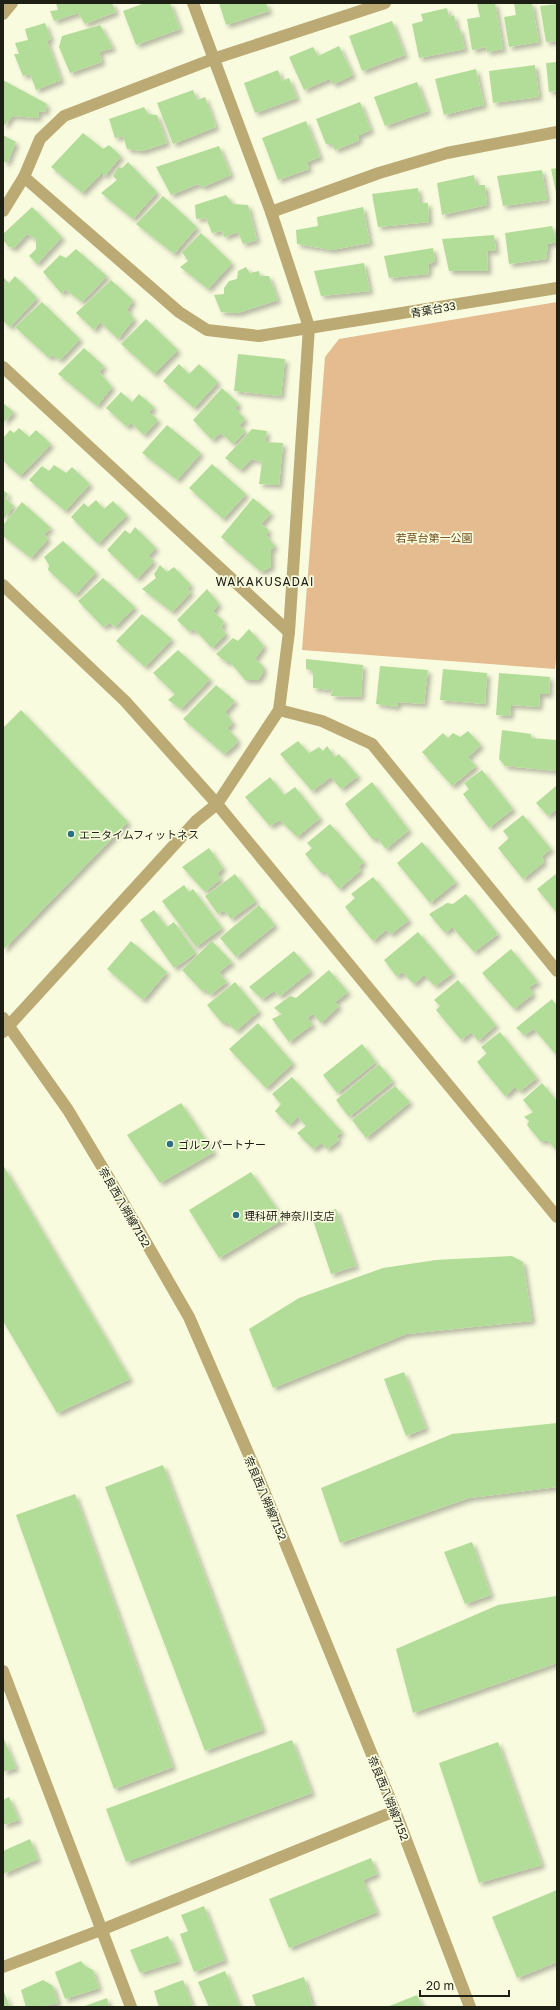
<svg xmlns="http://www.w3.org/2000/svg" width="560" height="2010" font-family="'Golos Text','Noto Sans JP',sans-serif">
<style>
.green{fill:#e4bc90}
.building{fill:#b2dd98;filter:url(#shadow)}
.lines{fill:none;stroke-linecap:round;stroke-linejoin:round}
.minor{stroke:#bcaa75;stroke-width:12}
.tertiary{stroke:#bcaa75;stroke-width:12}
.poi-dot{fill:#2d6f82;stroke:#f8fbde;stroke-width:1.5}
.labels{text-anchor:middle;dominant-baseline:central;stroke-width:3.5;stroke-linejoin:round;paint-order:stroke}
.street-label{font-size:11px;fill:#1e1f15;stroke:#f8fbde}
.park-label{font-size:11px;fill:#6d4818;stroke:#f8fbde}
.poi-label{font-size:11px;fill:#1e1f15;stroke:#f8fbde;text-anchor:start}
.neighbourhood-label{font-size:12px;letter-spacing:1px;fill:#1e1f15;stroke:#f8fbde}
</style>
<defs>
<filter id="shadow"><feDropShadow dx="3.5" dy="3.5" stdDeviation="2" flood-color="#0004"/></filter>
</defs>
<rect width="100%" height="100%" fill="#f8fbde"/>
<path class="green" d="M557,302V650L555,669L302,650L325,357L339,339Z"/>
<g class="building">
<path d="M56,3H112L116,12L85,24L78,13L54,21L50,11L58,10Z"/>
<path d="M145,3H170L180,29L136,45L123,11Z"/>
<path d="M219,3H266L269,11L226,25Z"/>
<path d="M477,3H495L503,49L487,52L486,47L472,50L467,19L480,17Z"/>
<path d="M514,3H532L539,42L509,47L504,17L516,15Z"/>
<path d="M557,4V41L546,42L540,6Z"/>
<path d="M447,8L449,17L454,15L457,29H460L465,49L419,58L412,24L423,21L421,14Z"/>
<path d="M392,21L405,55L362,71L349,36Z"/>
<path d="M45,23L51,39L47,41L61,80L36,90L30,74L23,76L14,54H19L15,43L28,40L25,29Z"/>
<path d="M100,25L113,48L99,52L102,62L70,73L59,47L62,36Z"/>
<path d="M339,46L353,75L334,84L329,79L304,90L289,57L313,47L318,56Z"/>
<path d="M557,62V91L549,92L546,63Z"/>
<path d="M535,65L539,97L493,103L489,71Z"/>
<path d="M476,69L484,105L444,115L435,79Z"/>
<path d="M278,70L282,81L289,78L297,98L255,113L244,83Z"/>
<path d="M3,80L47,104L45,112L39,111L38,118L12,116L5,125L3,124Z"/>
<path d="M417,82L428,111L385,126L374,97Z"/>
<path d="M193,90L197,100L205,97L216,127L173,144L157,103Z"/>
<path d="M360,102L371,130L359,135L358,141L335,150L332,144H326L316,119Z"/>
<path d="M144,107L148,114L157,115L167,143L142,151L127,149L123,136L115,138L109,119Z"/>
<path d="M306,121L320,157L307,162L309,169L278,180L262,138Z"/>
<path d="M83,133L103,149L109,145L121,156L104,177L103,172L82,193L51,167Z"/>
<path d="M3,135L16,142L7,163L3,161Z"/>
<path d="M219,146L231,175L203,187L198,184L171,195L156,167Z"/>
<path d="M128,162L157,192L133,219L101,193L117,180L113,176L118,167L122,168Z"/>
<path d="M557,168V192H556L551,169Z"/>
<path d="M542,170L547,200L503,206L497,176Z"/>
<path d="M474,175L476,185H485L487,205L442,215L437,183Z"/>
<path d="M418,188L420,203H428L429,222L378,227L372,194Z"/>
<path d="M226,195L233,204L248,205L257,240L243,244L238,232L224,237L222,231L212,233L206,218L196,219L195,205Z"/>
<path d="M163,196L197,227L174,254L136,224Z"/>
<path d="M32,207L62,237L37,264L29,256L36,249V239L27,234L14,248L9,247L3,240V234Z"/>
<path d="M363,207L370,243L332,250L297,244L296,230L318,226L317,217Z"/>
<path d="M552,226L557,242L548,244L546,259L509,264L505,233Z"/>
<path d="M201,233L232,263L208,289L180,267L188,261L182,252Z"/>
<path d="M494,235L496,251H487L488,271H449L442,239Z"/>
<path d="M433,248L435,261L429,264L428,274L389,278L384,256Z"/>
<path d="M76,249L107,276L82,302L65,289L62,294L43,272L60,255L66,258Z"/>
<path d="M364,263L370,291L321,296L314,271Z"/>
<path d="M246,267L250,273L259,271L260,276H269L278,300L238,313L221,312L214,295L224,294V288L229,281L237,279L238,271Z"/>
<path d="M15,276L37,298L10,327L3,321V277L9,283Z"/>
<path d="M111,280L133,300L127,310L134,319L118,339L100,322L94,330L76,313Z"/>
<path d="M42,302L80,339L60,360L52,355L49,358L15,327Z"/>
<path d="M146,319L178,350L154,374L121,344Z"/>
<path d="M84,348L104,366L99,372L112,387L97,406L58,374Z"/>
<path d="M238,354L285,359L281,396L234,391Z"/>
<path d="M179,364L189,374L199,364L218,382L194,408L163,381Z"/>
<path d="M222,388L239,404L235,408L245,419L239,426L246,431L233,444L221,433L212,440L193,420Z"/>
<path d="M121,392L132,402L139,394L154,407L149,412L158,420L144,435L131,423L127,427L106,408Z"/>
<path d="M3,403L14,412L3,423Z"/>
<path d="M167,425L201,453L177,480L142,453Z"/>
<path d="M19,428L29,437L36,430L51,444L20,476L3,461V438L10,430L14,433Z"/>
<path d="M252,429L267,431L265,442L283,443L279,485L259,484L262,462L252,459L240,470L225,458Z"/>
<path d="M212,464L246,494L223,519L189,488Z"/>
<path d="M54,465L66,473L72,467L90,484L65,511L29,480L42,466L49,471Z"/>
<path d="M3,490L8,494L6,499L14,506L3,520Z"/>
<path d="M253,498L271,513L261,524L269,530L266,535L275,546L271,550V567L261,572L221,537Z"/>
<path d="M96,500L104,509L113,501L127,515L98,544L71,517L84,503L88,507Z"/>
<path d="M22,502L51,528L44,534L48,539L31,558L3,536V525Z"/>
<path d="M135,527L156,548L148,556L154,561L137,579L107,550L125,530L130,534Z"/>
<path d="M63,541L96,572L75,595L48,570L49,565L44,557Z"/>
<path d="M160,565L167,572L174,567L191,585L187,589L191,592L172,612L142,589L156,578L154,574Z"/>
<path d="M103,578L135,607L115,627L110,623L103,627L78,601Z"/>
<path d="M207,589L219,604L213,611L224,622L221,627L226,634L212,648L196,631L192,629L190,632L177,620Z"/>
<path d="M142,614L172,639L145,667L116,641Z"/>
<path d="M249,629L264,646L255,659L263,666V672L258,680H245L230,662H226L216,654L233,638L238,641Z"/>
<path d="M178,650L210,679L181,709L168,700L175,694L153,673Z"/>
<path d="M306,659L363,665L361,697L331,696L332,690L313,688V671L306,669Z"/>
<path d="M380,666L428,670L424,704L398,702L397,707L376,704Z"/>
<path d="M443,669L487,673L485,704L440,700Z"/>
<path d="M499,673L550,677L549,694H540L539,707L511,705L510,716L496,715Z"/>
<path d="M216,685L235,701L225,712L233,723L227,728L237,739L236,744L224,754L183,719Z"/>
<path d="M21,710L128,822L3,950V728Z"/>
<path d="M502,730L531,734V738L557,740V771L505,766L499,759Z"/>
<path d="M468,731L481,745L468,757L476,766L452,786L422,752L443,733L448,738L453,733L460,737Z"/>
<path d="M298,741L309,753L319,747L323,751L327,746L335,757L339,754L358,776L341,789L331,777L312,791L280,754Z"/>
<path d="M482,770L513,809L489,828L463,794L469,789L464,783Z"/>
<path d="M270,777L284,795L295,787L320,818L297,837L280,820L270,826L245,797Z"/>
<path d="M372,782L409,830L386,849L378,839H372L345,804Z"/>
<path d="M557,785V812L555,810L548,816L536,803Z"/>
<path d="M523,815L551,849L542,856L544,862L523,879L498,848L509,838L503,831Z"/>
<path d="M330,824L364,862L358,867L361,870L339,889L325,872H320L305,854L312,848L307,843Z"/>
<path d="M422,842L456,882L430,903L397,863Z"/>
<path d="M209,848L223,868L217,874L221,879L205,892L182,867Z"/>
<path d="M557,873V913L537,889Z"/>
<path d="M235,874L256,901L231,919L224,910L218,914L205,896Z"/>
<path d="M373,877L409,920L391,934L386,930L373,941L345,907L355,898L351,894Z"/>
<path d="M184,885L189,892L193,889L222,928L196,947L162,901Z"/>
<path d="M466,894L498,934L474,952L452,927L445,933L429,914L447,903L453,904Z"/>
<path d="M259,905L275,925L236,957L220,938Z"/>
<path d="M154,910L167,927L174,922L196,953L174,968L140,920Z"/>
<path d="M418,932L453,973L435,986L424,975L414,984L402,972L397,977L384,960Z"/>
<path d="M131,941L167,972L143,1000L107,969Z"/>
<path d="M212,941L232,962L219,972L227,982L211,994H207L208,989L202,991L182,970Z"/>
<path d="M511,949L538,982L529,987L533,994L514,1009L482,973Z"/>
<path d="M294,951L311,971L280,996L274,991L262,999L249,987Z"/>
<path d="M329,970L348,992L335,1002L339,1006L321,1023L313,1014L307,1018L313,1024L289,1042L272,1019L282,1014L274,1008L290,996L296,998Z"/>
<path d="M458,980L496,1025L478,1041L471,1032L461,1040L436,1010L440,1006L434,1000Z"/>
<path d="M235,982L259,1011L236,1031L228,1023H222L207,1005Z"/>
<path d="M552,999L557,1006V1056L534,1029L524,1035L516,1028Z"/>
<path d="M258,1023L293,1063L266,1088L229,1049Z"/>
<path d="M500,1032L537,1078L520,1091L515,1087L505,1096L477,1062L487,1053L481,1047Z"/>
<path d="M362,1044L376,1062L337,1093L323,1075Z"/>
<path d="M379,1064L393,1081L349,1117L336,1100Z"/>
<path d="M292,1077L342,1132L336,1136L339,1140L327,1149L322,1143L313,1149L297,1133L306,1126L298,1117L289,1125L275,1111L281,1104L272,1094Z"/>
<path d="M542,1083L557,1101V1151L548,1141H540L527,1125L529,1121L524,1117L533,1112L523,1100Z"/>
<path d="M395,1086L410,1102L366,1138L352,1120Z"/>
<path d="M181,1103L214,1152L160,1183L127,1135Z"/>
<path d="M3,1165L130,1379L57,1413L3,1321Z"/>
<path d="M251,1172L284,1219L219,1258L189,1210Z"/>
<path d="M336,1209L356,1266L331,1274L312,1217Z"/>
<path d="M512,1256L523,1262L532,1321L406,1334L273,1388L249,1329L299,1298L383,1268L436,1260Z"/>
<path d="M404,1372L426,1428L406,1436L384,1379Z"/>
<path d="M557,1423V1487L469,1498L340,1543L321,1488L452,1434Z"/>
<path d="M163,1465L263,1730L205,1751L105,1487Z"/>
<path d="M75,1494L173,1767L114,1789L16,1515Z"/>
<path d="M472,1542L491,1595L465,1604L444,1552Z"/>
<path d="M557,1596V1663L413,1713L396,1649L498,1605Z"/>
<path d="M4,1739L16,1768L3,1772V1740Z"/>
<path d="M292,1740L312,1793L126,1862L106,1809Z"/>
<path d="M498,1742L542,1865L479,1883L439,1763Z"/>
<path d="M9,1797L19,1820L3,1825V1800Z"/>
<path d="M30,1839L38,1859L3,1874V1851Z"/>
<path d="M371,1858L377,1874L363,1880L377,1912L289,1948L269,1899Z"/>
<path d="M557,1890V1962L517,1978L492,1917Z"/>
<path d="M204,1906L225,1960L194,1972L180,1934L188,1931L181,1915Z"/>
<path d="M168,1936L179,1961L140,1973L130,1950Z"/>
<path d="M81,1961L85,1966L93,1970L99,1988L65,1999L55,1972Z"/>
<path d="M225,1971L240,2007H209L198,1982Z"/>
<path d="M304,1977L313,2007H256L252,1995Z"/>
<path d="M43,1980L53,1986L58,2003L40,2007H26L21,1990Z"/>
<path d="M183,1980L193,2007H159L154,1991Z"/>
<path d="M4,1992L10,2007H3Z"/>
<path d="M417,1995L423,2007H387Z"/>
<path d="M107,1998L109,2007H82Z"/>
</g>
<g class="lines">
<g class="minor">
<path d="M24,177L179,312L207,330L259,336L557,288"/>
<path d="M3,211L24,177L40,139L64,116L213,59L385,3"/>
<path d="M271,212L379,173L447,153L557,132"/>
<path d="M3,367L289,632"/>
<path d="M3,585L125,701L217,804L557,1217"/>
<path d="M279,710L322,721L372,744L557,971"/>
<path d="M3,1032L196,821L217,804L279,710L289,632L309,327L271,212L193,3"/>
<path d="M3,1671L131,2007"/>
<path d="M3,1967L101,1930L395,1811"/>
</g>
<g class="tertiary">
<path d="M3,14L12,3"/>
<path d="M3,1018L68,1110L113,1185L189,1317L255,1469L395,1811L470,2007"/>
</g>
</g>
<g class="poi-dot">
<circle cx="71" cy="834" r="4"/>
<circle cx="170" cy="1144" r="4"/>
<circle cx="236" cy="1215" r="4"/>
</g>
<g class="labels">
<g class="street-label">
<text transform="translate(433 309) rotate(-10)">青葉台33</text>
<text transform="translate(125 1207) rotate(60)">奈良西八朔線7152</text>
<text transform="translate(266 1498) rotate(67)">奈良西八朔線7152</text>
<text transform="translate(389 1798) rotate(68)">奈良西八朔線7152</text>
</g>
<g class="park-label">
<text x="434" y="537">若草台第一公園</text>
</g>
<g class="poi-label">
<text x="79" y="834">エニタイムフィットネス</text>
<text x="178" y="1144">ゴルフパートナー</text>
<text x="244" y="1215">理科研 神奈川支店</text>
</g>
<g class="neighbourhood-label">
<text x="265" y="581">WAKAKUSADAI</text>
</g>
</g>
<rect width="560" height="2010" fill="none" stroke="#1e1f15" stroke-width="8"/>
<path d="M420 1990v6h89v-6" fill="none" stroke="#1e1f15" stroke-width="2"/>
<text x="426" y="1990" font-size="12" fill="#1e1f15" stroke="#f8fbde" stroke-width="3" paint-order="stroke">20 m</text>
</svg>
